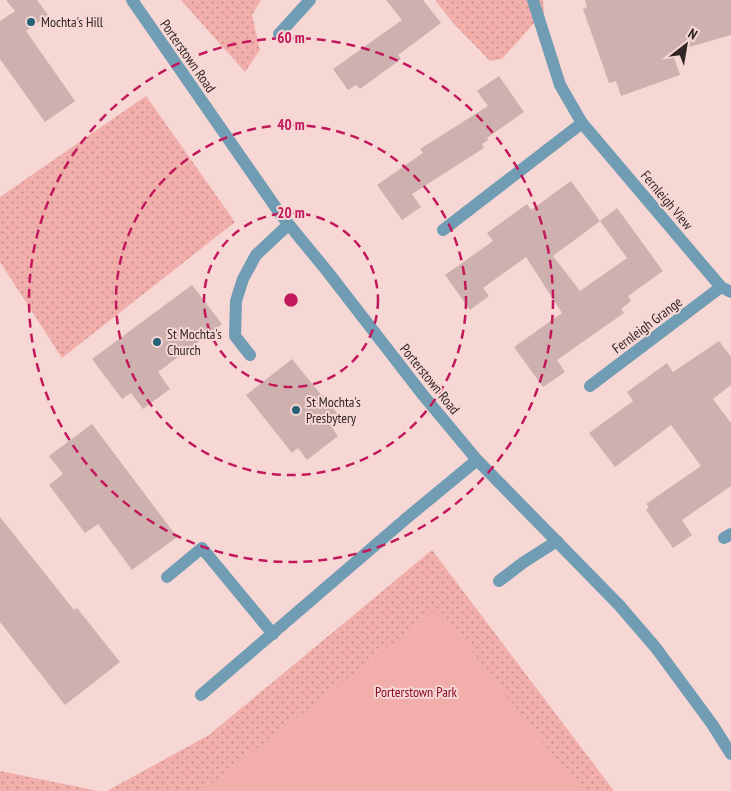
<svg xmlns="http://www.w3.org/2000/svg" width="731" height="791" font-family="'PT Sans Narrow',sans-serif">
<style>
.green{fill:url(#green-dots)}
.pitch{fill:#f1aeaa}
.building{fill:#ceb0ae}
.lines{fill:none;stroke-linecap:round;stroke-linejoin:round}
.service{stroke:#719db4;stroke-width:12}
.minor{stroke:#719db4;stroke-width:12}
.tertiary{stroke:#719db4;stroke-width:12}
.ring{fill:none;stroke:#c2185b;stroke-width:2.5;stroke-dasharray:9 6}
.poi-dot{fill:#276079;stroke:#f6d7d4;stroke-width:2}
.labels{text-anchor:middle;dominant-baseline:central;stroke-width:4;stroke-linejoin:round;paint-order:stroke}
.poi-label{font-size:14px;fill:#322726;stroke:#f6d7d4;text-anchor:start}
.street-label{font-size:14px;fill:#322726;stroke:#f6d7d4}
.park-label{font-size:14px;fill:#8a051c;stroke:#f6d7d4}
.centre{fill:#c2185b;stroke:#f6d7d4;stroke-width:2.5}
.ring-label{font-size:15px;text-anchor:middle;font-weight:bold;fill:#c2185b;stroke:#f6d7d4;stroke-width:4;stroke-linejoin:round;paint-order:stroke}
</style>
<defs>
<pattern id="green-dots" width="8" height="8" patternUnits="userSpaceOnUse" patternTransform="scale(1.25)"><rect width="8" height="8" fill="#f1aeaa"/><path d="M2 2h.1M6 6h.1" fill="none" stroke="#c48e8a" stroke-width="1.8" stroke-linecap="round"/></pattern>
</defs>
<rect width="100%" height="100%" fill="#f6d7d4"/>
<g class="green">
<path d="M181,0H261L252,15L260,50L245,72Z"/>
<path d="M435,0H543L544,12L502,59L490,61L454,24Z"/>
<path d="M146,96L235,222L62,358L0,262V197Z"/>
<path d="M432,550L614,791H107L209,735Z"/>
<path d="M0,771L98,791H0Z"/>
</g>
<path class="pitch" d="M438,608L581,791H202Z"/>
<g class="building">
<path d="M6,0H37L48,15L26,31L75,101L45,122L0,59V21L15,11Z"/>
<path d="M386,0H423L441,23L398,55L401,59L360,89L356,85L348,90L333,69L402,20Z"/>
<path d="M585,0H731V35L672,52L680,75L621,96L616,81L609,83L583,9L587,7Z"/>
<path d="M499,76L524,112L487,138L488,140L482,144L484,148L412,194L421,207L402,220L377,185L423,153L420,149L488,106L477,91Z"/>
<path d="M571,181L600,221L553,256L580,291L627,258L600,221L617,208L663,271L628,296L631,301L621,309L624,313L557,360L565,372L543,387L514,347L562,313L526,257L483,288L489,296L470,310L445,275L493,241L487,233L527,204L531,210Z"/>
<path d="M192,285L222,324L158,372L170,389L143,409L131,393L122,399L92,359Z"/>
<path d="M719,341L731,357V385L713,399L731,423V486L682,520L692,535L673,548L646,510L649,507L646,504L701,466L671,425L615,467L589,433L633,401L627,392L667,363L673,372Z"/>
<path d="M292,359L322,396L323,395L340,417L330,425L338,436L307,460L298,448L292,453L246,395Z"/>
<path d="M92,424L177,537L132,570L98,524L85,533L49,485L63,474L49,456Z"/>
<path d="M0,517L74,610L77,608L120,662L65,705L0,622Z"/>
</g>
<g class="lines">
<g class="service">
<path d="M250,355L235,336L236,301L243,279L256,255L288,225"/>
<path d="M167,577L202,548L273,634"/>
<path d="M499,581L524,562L557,541"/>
<path d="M201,695L408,517L477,460"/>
</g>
<g class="minor">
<path d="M533,0L560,85L582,123L721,287L731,292"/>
<path d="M279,34L310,0"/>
<path d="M443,230L582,123"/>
<path d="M590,386L721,287"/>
<path d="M724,538L731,534"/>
</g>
<path class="tertiary" d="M132,0L281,215L327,271L423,395L477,460L619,605L656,648L712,724L731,754"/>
</g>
<g class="ring">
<circle cx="291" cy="300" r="87"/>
<circle cx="291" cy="300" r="175"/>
<circle cx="291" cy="300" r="262"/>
</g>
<g class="poi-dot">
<circle cx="31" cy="22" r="5"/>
<circle cx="157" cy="342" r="5"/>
<circle cx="296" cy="410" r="5"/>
</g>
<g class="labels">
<g class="poi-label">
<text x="41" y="22">Mochta's Hill</text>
<text x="167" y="334">St Mochta's<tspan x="167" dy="16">Church</tspan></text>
<text x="306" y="402">St Mochta's<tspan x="306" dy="16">Presbytery</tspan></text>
</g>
<g class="street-label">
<text transform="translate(188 56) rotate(55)">Porterstown Road</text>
<text transform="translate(667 200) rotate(50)">Fernleigh View</text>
<text transform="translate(647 325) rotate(-37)">Fernleigh Grange</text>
<text transform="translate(430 379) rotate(51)">Porterstown Road</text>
</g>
<g class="park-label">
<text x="416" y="692">Porterstown Park</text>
</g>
</g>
<circle cx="291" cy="300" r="8" class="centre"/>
<g class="ring-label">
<text x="291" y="43">60 m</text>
<text x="291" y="130">40 m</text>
<text x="291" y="218">20 m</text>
</g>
<g transform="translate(686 45) rotate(31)" stroke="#f6d7d4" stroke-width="4" paint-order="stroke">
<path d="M0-4L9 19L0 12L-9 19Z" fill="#322726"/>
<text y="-8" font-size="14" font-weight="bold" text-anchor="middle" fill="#322726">N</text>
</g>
</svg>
